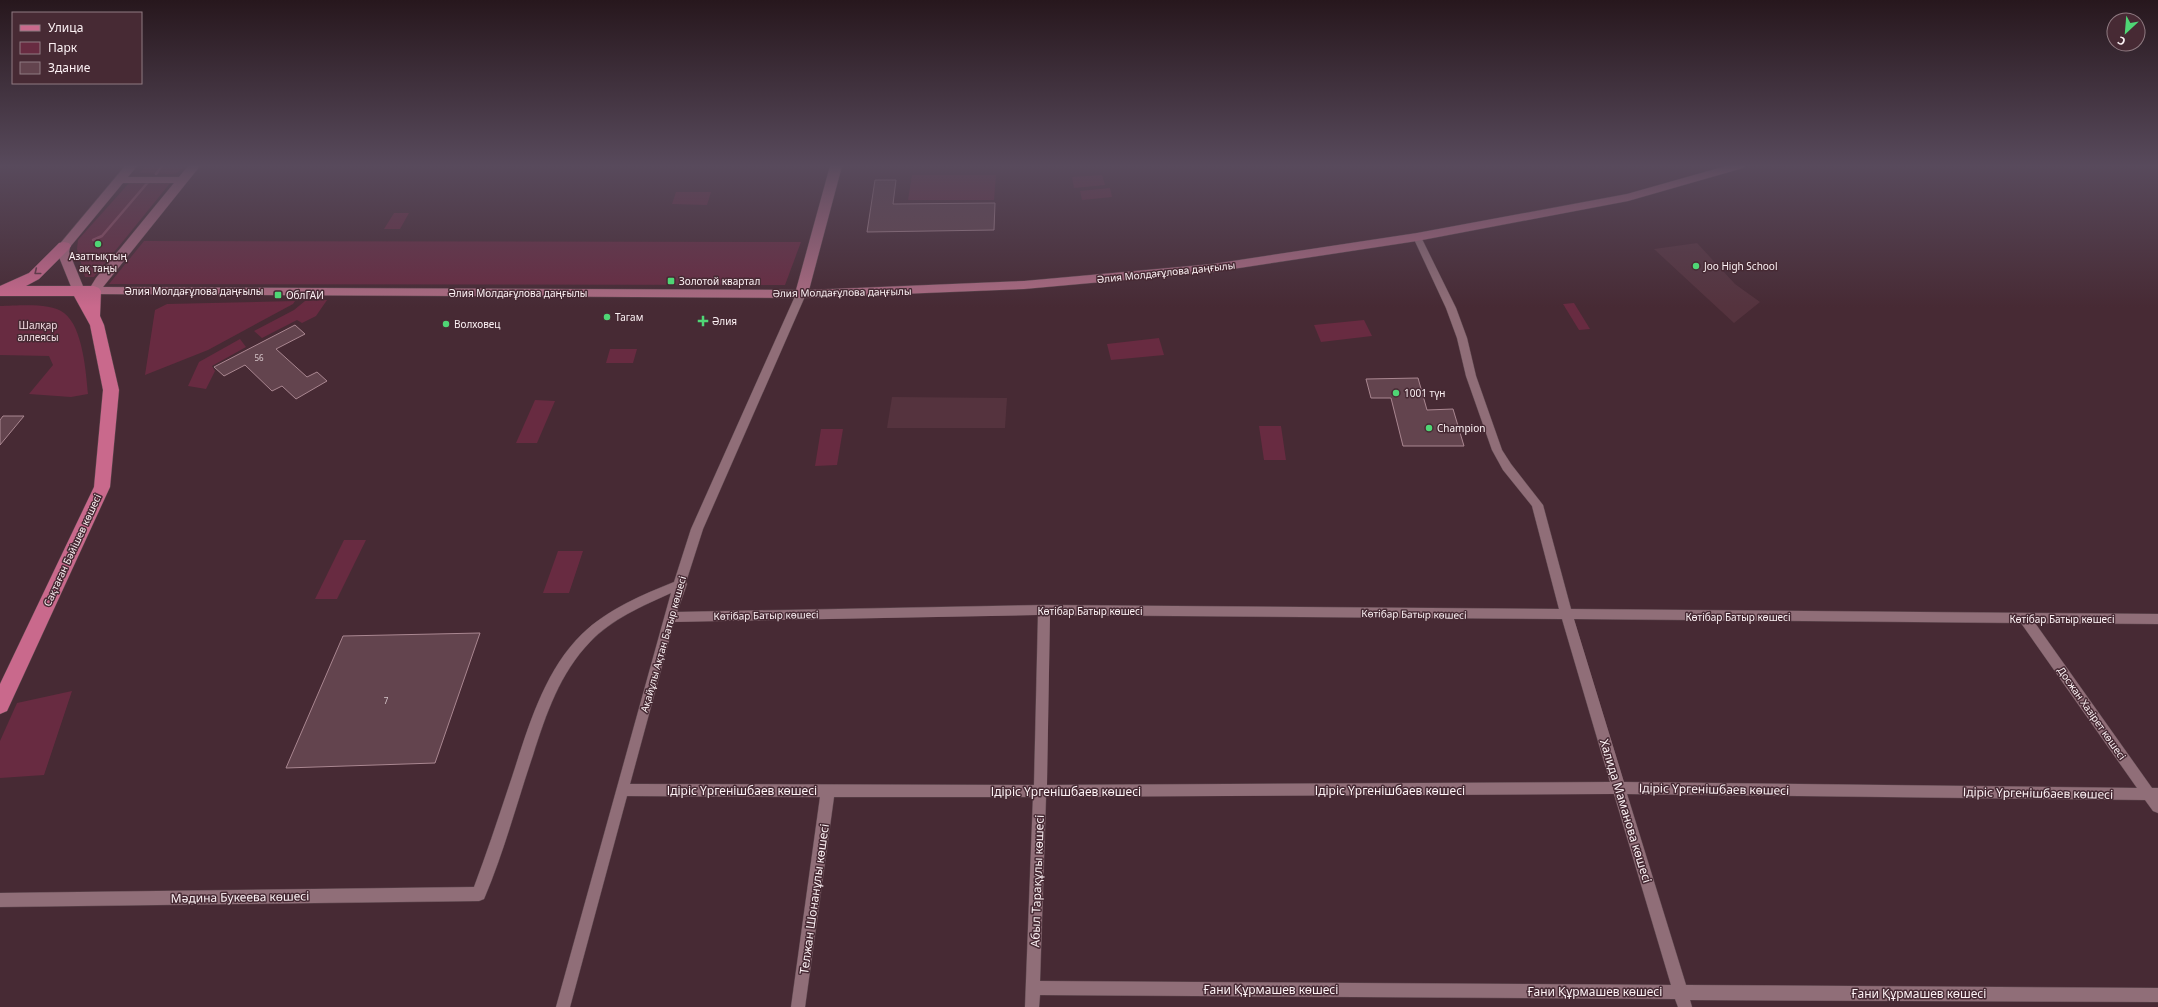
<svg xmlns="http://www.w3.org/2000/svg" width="2158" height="1007" font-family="'Noto Sans',sans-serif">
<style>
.built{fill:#55333e}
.green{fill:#682b41}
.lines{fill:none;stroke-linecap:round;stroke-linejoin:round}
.stream{stroke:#954e66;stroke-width:2.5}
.building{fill:#63444e;stroke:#aa8791}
.street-casing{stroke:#5e484f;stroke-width:1}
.secondary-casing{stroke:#5e484f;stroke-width:1}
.primary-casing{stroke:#5e484f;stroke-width:1}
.street{fill:#906e78;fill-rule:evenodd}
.secondary{fill:#ac6b82;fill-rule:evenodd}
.primary{fill:#c9698c;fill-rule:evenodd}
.oneway{stroke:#613746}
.poi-dot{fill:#4fd675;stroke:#472a34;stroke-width:1.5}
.labels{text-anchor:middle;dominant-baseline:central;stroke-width:3;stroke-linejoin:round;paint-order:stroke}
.number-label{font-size:8px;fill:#d6c6ca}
.poi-label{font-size:10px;fill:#fcf1f4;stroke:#472a34;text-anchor:start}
.street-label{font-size:10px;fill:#fcf1f4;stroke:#472a34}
.park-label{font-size:10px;fill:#f3dde3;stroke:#472a34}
.near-street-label{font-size:12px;fill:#fcf1f4;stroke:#472a34}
</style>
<rect width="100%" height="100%" fill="#472a34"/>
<g class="built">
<path d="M1697,243L1735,284L1760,302L1734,323L1654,249Z"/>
<path d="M892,397L1007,398L1005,428H887Z"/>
</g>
<g class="green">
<path d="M145,166H185L177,173L172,174L140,173Z"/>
<path d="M912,175H996L994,200H908Z"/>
<path d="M1102,175L1105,185L1074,188L1072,177Z"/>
<path d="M130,182H171L94,277H85L77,249L78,240Z"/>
<path d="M1110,188L1112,197L1082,200L1080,191Z"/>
<path d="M676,192H711L707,205L672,204Z"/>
<path d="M394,213H409L400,229H384Z"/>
<path d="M144,241L801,242L785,285L109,284Z"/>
<path d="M327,300L316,316L302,323L297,320L262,338L254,331L294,310L305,301Z"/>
<path d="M295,301L293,304L208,350L145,375L155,310L167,304Z"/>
<path d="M1574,303L1590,329L1579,330L1563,304Z"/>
<path d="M0,306C17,306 50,302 64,313C83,327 86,373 88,394L71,397L29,394L53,365L49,356L0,355Z"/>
<path d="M1364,320L1372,336L1321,342L1314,325Z"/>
<path d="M1159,338L1164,355L1111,360L1107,344Z"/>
<path d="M240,339L246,347L212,366L215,371L206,389L188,386L199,362Z"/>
<path d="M610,349H637L633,363H606Z"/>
<path d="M535,400L555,401L537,443H516Z"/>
<path d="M1259,426H1281L1286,460H1264Z"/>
<path d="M821,429H843L837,465L815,466Z"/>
<path d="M344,540H366L337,599H315Z"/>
<path d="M558,551H583L569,593H543Z"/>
<path d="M72,691L44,775L0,778V741L17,703Z"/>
</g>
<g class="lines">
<g class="stream">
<path d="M156,174L162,166"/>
<path d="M93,240L102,236L149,181"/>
</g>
</g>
<g class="building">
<path d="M875,180H896L893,204L995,203L994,230L867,232Z"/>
<path d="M295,325L305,334L276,349L307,377L317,372L327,381L296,399L282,386L272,391L245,365L224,376L214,367Z"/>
<path d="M1418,378L1427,410L1453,409L1464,446H1403L1391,398H1371L1366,379Z"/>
<path d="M3,416H24L0,445V420Z"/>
<path d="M480,633L435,763L286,768L343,636Z"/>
</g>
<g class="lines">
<g class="street-casing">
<path id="street" d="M1417,234L1421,237L1456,308L1467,338L1476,376L1502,450L1511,464L1543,505L1571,609L2158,614V624L2035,623L2152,788H2158V813L2153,811L2145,800L1627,794L1686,985L2158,988V1002L1690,1000L1692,1007H1678L1675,999L1040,995L1039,1007H1025L1033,797H834L805,1007H791L820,797L627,796L570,1007H556L671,593C642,606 612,619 590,642C560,673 546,714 533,755C517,802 504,852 484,899L479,901L0,907V893L474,887C486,855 497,822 508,789C526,736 541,674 582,634C608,609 642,595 674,582L691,529L796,294L801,291L806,294L703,529L686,582L687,584L677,612L1044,605L1559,609L1532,506L1503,470L1492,450L1466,376L1457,338L1446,308L1413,237ZM1038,615L1034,785L630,784L674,622ZM1050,615L1562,619L1610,782L1047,785ZM1574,619L2021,623L2137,788L1624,782ZM1614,794L1671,985L1040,981L1046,797Z"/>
</g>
<g class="secondary-casing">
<path id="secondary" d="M125,166H137L128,177H179L188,166H200L103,287L796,290L830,166H842L809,290L1024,281L1213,264L1417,233L1627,194L1726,166H1745L1743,168L1628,201L1417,241L1213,272L1024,289L801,298L89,294L88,291L96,278L174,183H123L70,247L69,252L85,291L79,295L74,294L57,252L58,246Z"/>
</g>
<g class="primary-casing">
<path id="primary" d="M64,242L69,243L71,246L69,249L39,279L26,286H94L99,288L101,291L100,316L104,325L119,390L110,487L7,711L0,714V684L94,487L103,390L90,325L74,296H0V286L29,273L59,243Z"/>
</g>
<use href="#street" class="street"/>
<use href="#secondary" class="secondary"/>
<use href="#primary" class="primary"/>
</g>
<defs><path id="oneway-chevron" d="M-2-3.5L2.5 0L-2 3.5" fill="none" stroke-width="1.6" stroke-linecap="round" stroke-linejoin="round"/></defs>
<use class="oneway" href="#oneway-chevron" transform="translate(37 272) rotate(141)"/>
<linearGradient id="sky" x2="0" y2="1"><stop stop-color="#27171d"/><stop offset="0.54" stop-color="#584a5c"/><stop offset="1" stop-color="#584a5c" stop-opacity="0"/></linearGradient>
<rect width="2158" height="307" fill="url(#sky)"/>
<g class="poi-dot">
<circle cx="98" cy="244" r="4"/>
<circle cx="1696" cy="266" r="4"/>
<rect x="667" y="277" width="8" height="8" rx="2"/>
<rect x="274" y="291" width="8" height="8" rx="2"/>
<circle cx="607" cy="317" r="4"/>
<path d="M701 315h4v4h4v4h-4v4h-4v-4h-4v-4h4z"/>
<circle cx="446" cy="324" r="4"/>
<circle cx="1396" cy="393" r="4"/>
<circle cx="1429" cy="428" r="4"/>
</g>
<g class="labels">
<g class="number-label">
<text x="259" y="357">56</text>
<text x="386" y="700">7</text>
</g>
<g class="poi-label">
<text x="98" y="256" text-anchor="middle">Азаттықтың<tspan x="98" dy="12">ақ таңы</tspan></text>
<text x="1704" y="266">Joo High School</text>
<text x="679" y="281">Золотой квартал</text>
<text x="286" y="295">ОблГАИ</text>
<text x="615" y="317">Тагам</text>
<text x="712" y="321">Әлия</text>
<text x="454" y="324">Волховец</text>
<text x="1404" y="393">1001 түн</text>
<text x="1437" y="428">Champion</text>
</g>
<g class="street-label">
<text transform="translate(1166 272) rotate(-6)">Әлия Молдағұлова даңғылы</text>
<text x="194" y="291">Әлия Молдағұлова даңғылы</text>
<text transform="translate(842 292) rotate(-1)">Әлия Молдағұлова даңғылы</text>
<text x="518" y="293">Әлия Молдағұлова даңғылы</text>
<text transform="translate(72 550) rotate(-65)">Сақтаған Бәйішев көшесі</text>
<text x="1090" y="611">Көтібар Батыр көшесі</text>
<text transform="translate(1414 614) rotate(1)">Көтібар Батыр көшесі</text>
<text transform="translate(766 615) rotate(-1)">Көтібар Батыр көшесі</text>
<text x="1738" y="617">Көтібар Батыр көшесі</text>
<text x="2062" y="619">Көтібар Батыр көшесі</text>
<text transform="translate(663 644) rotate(-74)">Ақайұлы Ақтан Батыр көшесі</text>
<text transform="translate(2092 713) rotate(55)">Досжан Хазірет көшесі</text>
</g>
<g class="park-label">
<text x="38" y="325">Шалқар<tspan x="38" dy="12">аллеясы</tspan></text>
</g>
<g class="near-street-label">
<text transform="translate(1714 789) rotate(1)">Ідіріс Үргенішбаев көшесі</text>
<text x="742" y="790">Ідіріс Үргенішбаев көшесі</text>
<text x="1390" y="790">Ідіріс Үргенішбаев көшесі</text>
<text x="1066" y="791">Ідіріс Үргенішбаев көшесі</text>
<text transform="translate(2038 793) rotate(1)">Ідіріс Үргенішбаев көшесі</text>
<text transform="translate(1626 811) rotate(73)">Халида Маманова көшесі</text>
<text transform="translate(1037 881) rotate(-88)">Абыл Тарақұлы көшесі</text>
<text transform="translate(240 897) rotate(-1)">Мәдина Букеева көшесі</text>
<text transform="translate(814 899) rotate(-82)">Телжан Шонанұлы көшесі</text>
<text x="1271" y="989">Ғани Құрмашев көшесі</text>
<text x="1595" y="991">Ғани Құрмашев көшесі</text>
<text x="1919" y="993">Ғани Құрмашев көшесі</text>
</g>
</g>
<rect x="12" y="12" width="130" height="72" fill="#472a34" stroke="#8f7a81"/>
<rect x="20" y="25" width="20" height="6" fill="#c9698c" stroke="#8f7a81"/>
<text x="48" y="32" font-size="12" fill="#fcf1f4">Улица</text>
<rect x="20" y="42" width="20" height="12" fill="#682b41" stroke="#8f7a81"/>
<text x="48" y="52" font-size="12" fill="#fcf1f4">Парк</text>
<rect x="20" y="62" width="20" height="12" fill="#63444e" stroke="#8f7a81"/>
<text x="48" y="72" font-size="12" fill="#fcf1f4">Здание</text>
<g transform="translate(2126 32) rotate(206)"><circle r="19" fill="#472a34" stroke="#8f7a81"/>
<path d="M0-3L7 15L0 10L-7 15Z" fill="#4fd675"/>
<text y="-6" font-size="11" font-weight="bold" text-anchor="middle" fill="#fcf1f4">С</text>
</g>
</svg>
